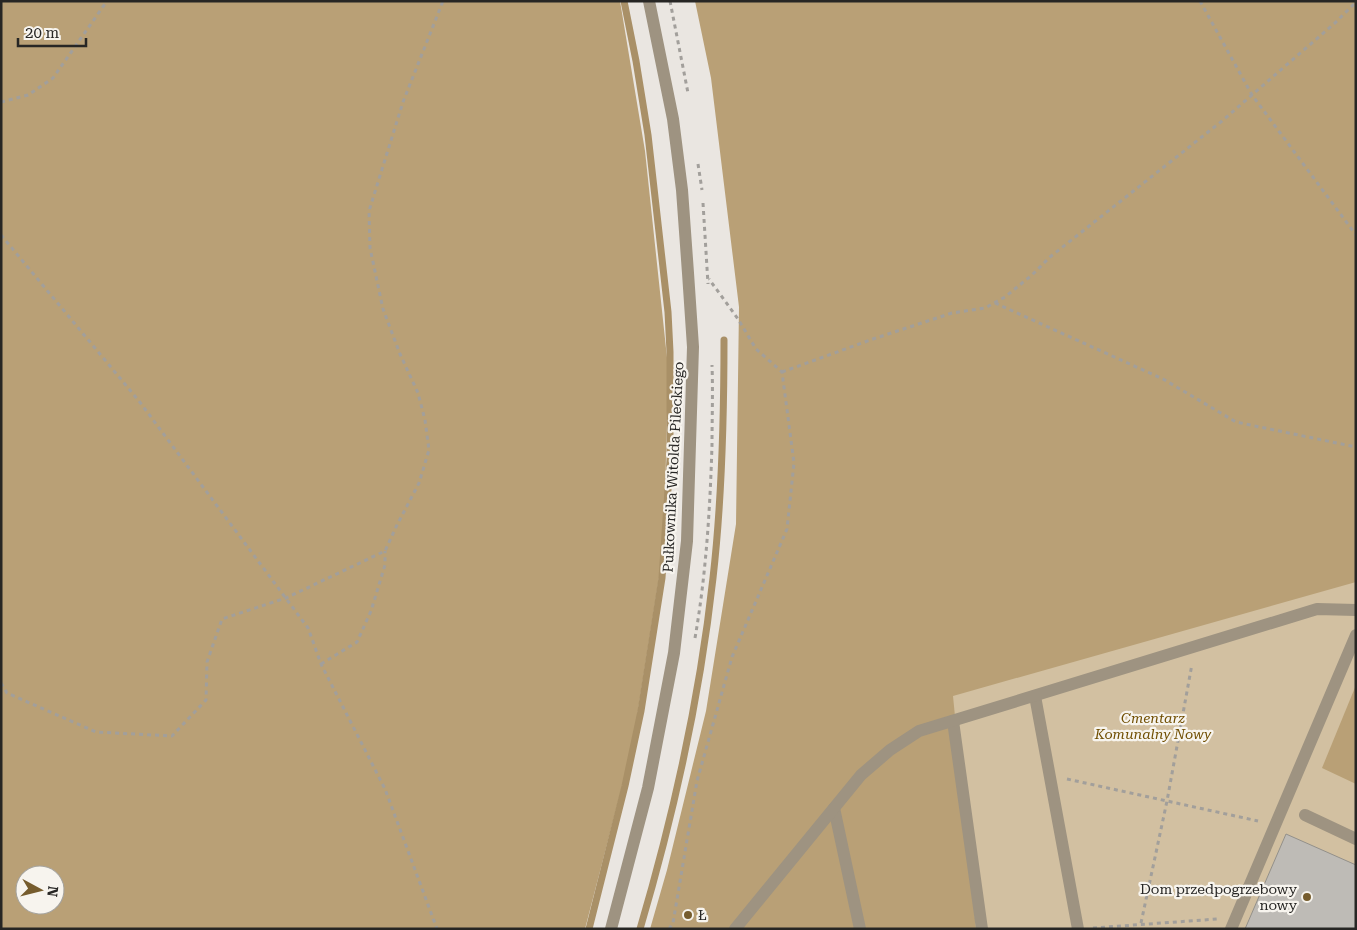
<svg xmlns="http://www.w3.org/2000/svg" width="1357" height="930" font-family="'Roboto Serif',serif">
<style>
.green{fill:#d2c0a1}
.forest{fill:#b9a076;fill-rule:evenodd}
.lines{fill:none;stroke-linecap:round;stroke-linejoin:round}
.stream{stroke:#a99067;stroke-width:7}
.building{fill:#bebbb6;stroke:#93908a}
.path{stroke:#a29f9b;stroke-width:3;stroke-dasharray:4 4;stroke-linecap:butt}
.minor{stroke:#9e9381;stroke-width:12}
.poi-dot{fill:#765c2d;stroke:#f7f4ee;stroke-width:2}
.labels{text-anchor:middle;dominant-baseline:central;stroke-width:4.5;stroke-linejoin:round;paint-order:stroke}
.street-label{font-size:14px;fill:#272624;stroke:#f7f4ee}
.park-label{font-size:14px;font-style:italic;fill:#704e00;stroke:#f7f4ee}
.poi-label{font-size:14px;fill:#272624;stroke:#f7f4ee;text-anchor:end}
</style>
<rect width="100%" height="100%" fill="#eae6e1"/>
<path class="green" d="M1356,514V929H691L957,669Z"/>
<g class="forest">
<path d="M1,1H620L645,151L668,367L664,546L632,748L585,929H1ZM25,875H55V905H25Z"/>
<path d="M695,1H1356V582L953,696L976,929H650L667,870L706,711L736,524L739,307L711,78Z"/>
<path d="M1356,685V784L1322,768Z"/>
</g>
<g class="lines">
<g class="stream">
<path d="M589,929L625,786L641,711L662,578L670,460V352L668,312L648,135L636,61L624,1"/>
<path d="M640,929C674,814 700,696 713,578C722,499 724,419 724,340"/>
</g>
</g>
<path class="building" d="M1286,834L1356,865V929H1245Z"/>
<g class="lines">
<g class="path">
<path d="M670,1L688,93"/>
<path d="M1200,1L1252,95L1356,235"/>
<path d="M1,102L28,95L53,78L107,1"/>
<path d="M698,164L702,190"/>
<path d="M703,203L708,284"/>
<path d="M1,235L139,401L308,628L321,664L385,789L437,929"/>
<path d="M995,303L1163,379L1236,422L1356,447"/>
<path d="M782,372L873,339L952,313L985,308L1005,297L1032,275L1050,257L1222,121L1336,22L1356,2"/>
<path d="M695,638C706,575 710,510 712,445C712,419 713,392 712,365"/>
<path d="M321,664L357,642L371,611L385,565V551"/>
<path d="M1,683L7,693L96,732L172,736L206,700L207,662L222,619L286,598L385,551L396,527L419,483L429,450L425,420L418,393L400,354L383,309L370,248L369,211L403,102L443,1"/>
<path d="M1067,779L1258,821"/>
<path d="M1141,923L1167,801L1192,664"/>
<path d="M1093,928L1217,919"/>
<path d="M669,929L673,923L697,781L732,657L787,529L794,463L782,372L756,349L738,319L709,279"/>
</g>
<g class="minor">
<path d="M1035,696L1078,929"/>
<path d="M953,721L982,929"/>
<path d="M834,808L860,929"/>
<path d="M1305,815L1356,839"/>
<path d="M611,929L648,788L674,653L687,541L693,347L688,273L682,190L673,119L649,1"/>
<path d="M735,929L861,775L890,750L919,731L1317,609L1356,610"/>
<path d="M1231,929L1356,635"/>
</g>
</g>
<g class="poi-dot">
<circle cx="1307" cy="897" r="5"/>
<circle cx="688" cy="915" r="5"/>
</g>
<g class="labels">
<g class="street-label">
<text transform="translate(673 467) rotate(-87)">Pułkownika Witolda Pileckiego</text>
</g>
<g class="park-label">
<text x="1153" y="718">Cmentarz<tspan x="1153" dy="16">Komunalny Nowy</tspan></text>
</g>
<g class="poi-label">
<text x="1297" y="889">Dom przedpogrzebowy<tspan x="1297" dy="16">nowy</tspan></text>
<text x="698" y="915" text-anchor="start">Ł</text>
</g>
</g>
<rect width="1357" height="930" fill="none" stroke="#272624" stroke-width="5"/>
<g transform="translate(40 890) rotate(97)"><circle r="24" fill="#f7f4ee" stroke="#a4a29d"/>
<path d="M0-4L9 19L0 12L-9 19Z" fill="#765c2d"/>
<text y="-8" font-size="14" font-weight="bold" text-anchor="middle" fill="#272624">N</text>
</g>
<path d="M18 38v8h68v-8" fill="none" stroke="#272624" stroke-width="2.5"/>
<text x="25" y="38" font-size="15" fill="#272624" stroke="#f7f4ee" stroke-width="4" paint-order="stroke">20 m</text>
</svg>
